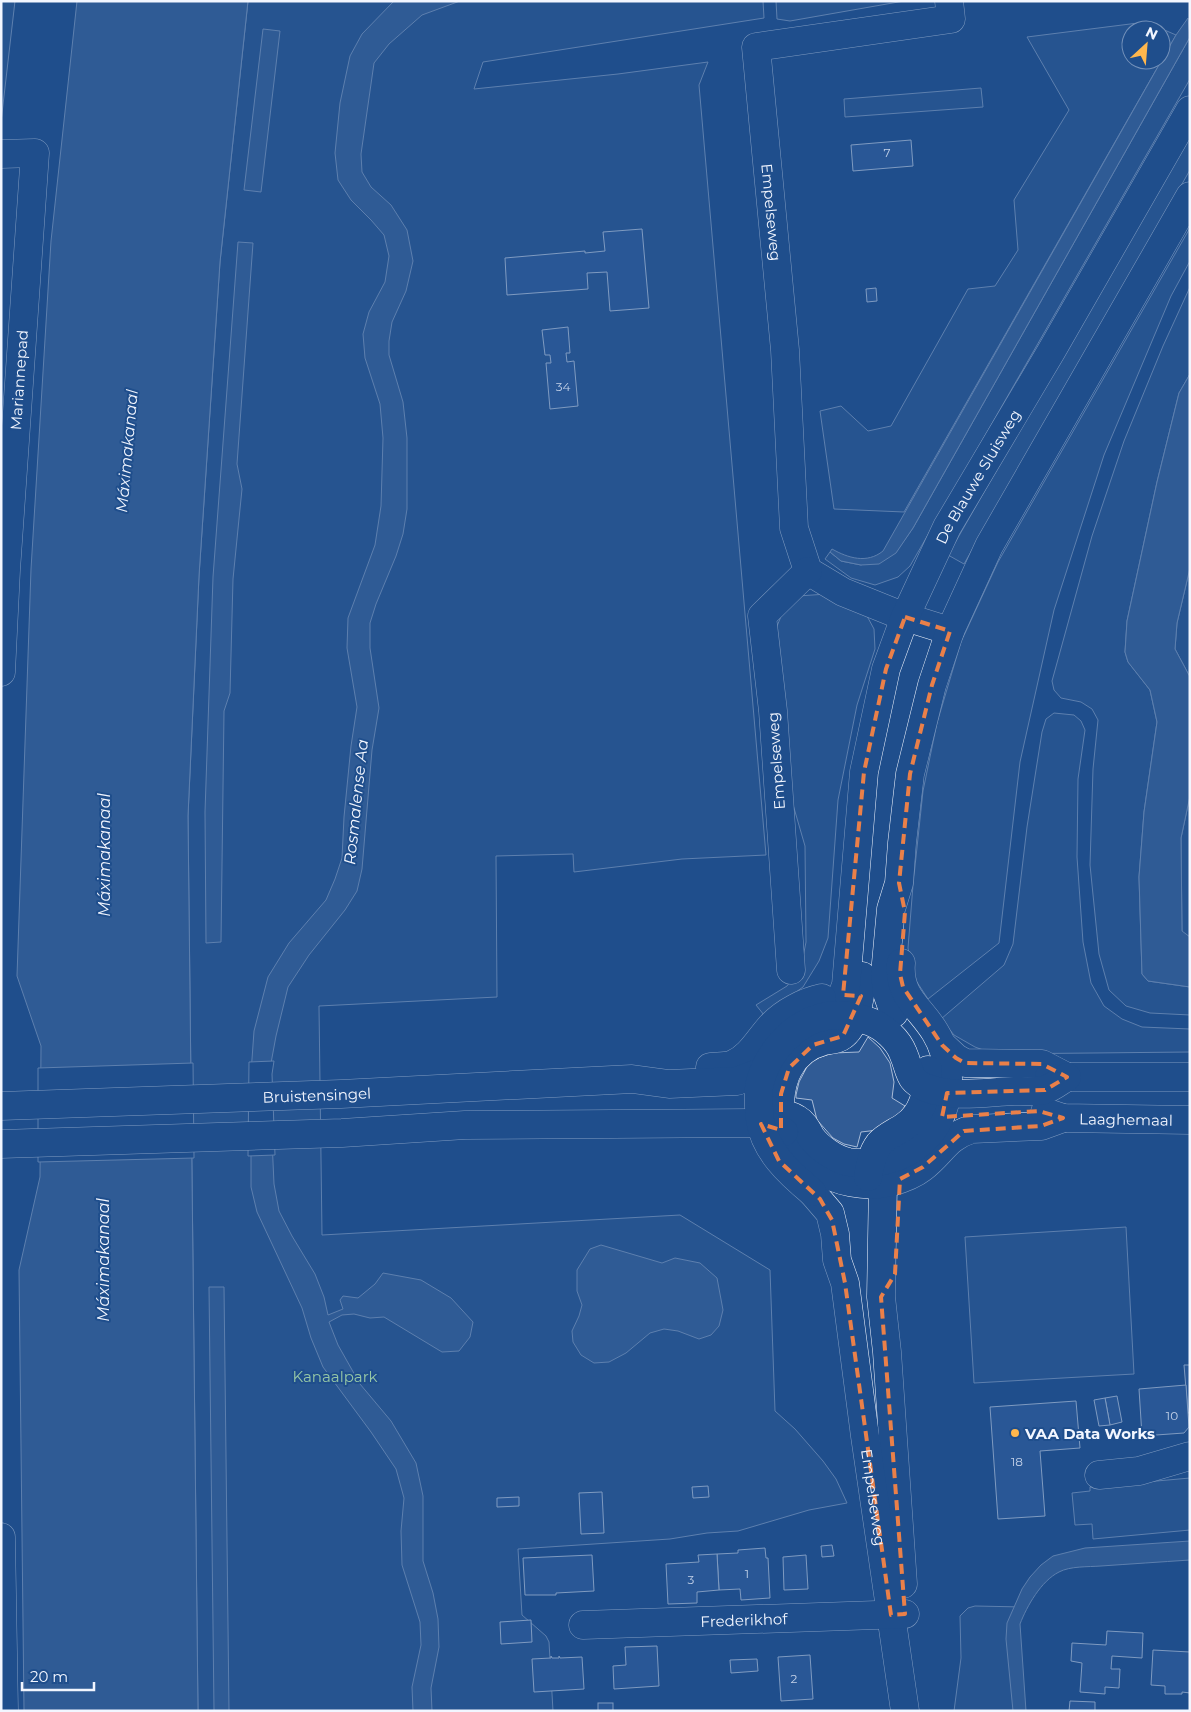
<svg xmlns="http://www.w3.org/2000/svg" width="1191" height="1712" font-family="Montserrat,sans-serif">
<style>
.built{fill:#305b95;stroke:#a8bbd7;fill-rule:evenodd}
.water{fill:#446ba0;stroke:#a8bbd7}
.pier{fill:#1f4e8c;stroke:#a8bbd7}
.building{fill:#3563a3;stroke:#f2f6ff}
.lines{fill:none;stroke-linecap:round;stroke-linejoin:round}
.minor-casing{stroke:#f2f6ff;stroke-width:29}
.major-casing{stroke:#f2f6ff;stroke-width:29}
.minor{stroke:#1f4e8c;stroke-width:28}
.major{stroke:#1f4e8c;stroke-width:28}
.marked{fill:none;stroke:#ea8049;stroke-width:4;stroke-dasharray:10 6;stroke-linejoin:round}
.poi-dot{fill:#ffb74d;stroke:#1f4e8c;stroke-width:2}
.labels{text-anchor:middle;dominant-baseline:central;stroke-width:4;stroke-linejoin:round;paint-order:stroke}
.number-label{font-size:12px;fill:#c3d1e8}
.street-label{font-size:15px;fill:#f2f6ff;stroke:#1f4e8c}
.park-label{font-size:15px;fill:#97c8a6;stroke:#1f4e8c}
.poi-label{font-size:15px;font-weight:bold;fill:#f2f6ff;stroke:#1f4e8c;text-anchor:start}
.water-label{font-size:16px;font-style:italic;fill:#f2f6ff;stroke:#1f4e8c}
</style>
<rect width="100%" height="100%" fill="#1f4e8c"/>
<g class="built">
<path d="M1,1H15L1,122Z"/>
<path d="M248,1H763L764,18L483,62L474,89L618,74L708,62L699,85L766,855L682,859L574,872L573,854L496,856L497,997L319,1006L322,1235L680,1215L770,1270L775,1411L795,1429L823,1461L836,1479L847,1503L809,1510L738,1531L707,1533L670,1539L518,1549L522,1615L546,1636L549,1642L553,1711H198L188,816L199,576L220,262Z"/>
<path d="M776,1H904L790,21L777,19Z"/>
<path d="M1146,22L1176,35L904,512L834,509L820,411L841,406L868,431L891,426L968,289L995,286L1018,250L1014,200L1069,110L1027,37ZM1131,30H1161V60H1131Z"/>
<path d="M1190,37V79L910,566L898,577L875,585L851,578L825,559L830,552L841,561L861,565L896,552L913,528Z"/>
<path d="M981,88L983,107L845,117L844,99Z"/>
<path d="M1190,133V170L964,564L948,555Z"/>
<path d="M1190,228V261L1171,296L1104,455L1054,610L1020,762L999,943L928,999L913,976L908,948L913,885L923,791L937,723L961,642L998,562Z"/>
<path d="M1190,287V374L1179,393L1157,482L1127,621L1125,652L1128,662L1150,690L1157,722L1144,812L1139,877L1142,974L1148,981L1190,987V1015L1150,1013L1126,1006L1109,990L1099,954L1090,865L1093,769L1098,720L1092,709L1081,702L1061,698L1054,690L1052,681L1092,536L1124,441L1163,346Z"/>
<path d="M1190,568V677L1175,649L1177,623Z"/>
<path d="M827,594L867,616L874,629L875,649L857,705L838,800L828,938L819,961L803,987L764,1015L756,1005L787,986L801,967L806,942L805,846L785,777L775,631L782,614L798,596Z"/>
<path d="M1054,713L1074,715L1081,721L1085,730L1078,779L1077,857L1083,942L1091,983L1104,1006L1122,1019L1142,1027L1190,1029V1052L994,1054L975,1047L954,1035L941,1019L1004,965L1013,944L1027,827L1042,732L1046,719Z"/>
<path d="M1190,796V937L1182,932L1181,838Z"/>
<path d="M868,1037L880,1048L890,1063L894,1082L892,1098L905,1106L897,1119L878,1130L861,1132L857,1147L844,1144L833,1138L817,1120L812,1100L796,1098V1095L799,1082L809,1063L818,1058L833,1053L859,1052Z"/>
<path d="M1126,1227L1134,1374L974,1383L965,1237Z"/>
<path d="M1190,1478V1530L1093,1539L1092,1524L1075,1525L1072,1493L1090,1491V1487Z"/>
<path d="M975,1606L1023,1607L1017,1611L1020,1711H954L961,1658L960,1616L968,1608Z"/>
</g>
<g class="water">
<path d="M77,1H248L220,262L199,576L188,816L198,1711H24L19,1270L40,1177L41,1046L17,976L31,569L51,241Z"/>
<path d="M394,1H460L422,15L389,44L374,63L361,154L362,172L371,187L391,205L407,230L413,261L406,291L392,322L389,341V355L403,402L407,438V509L403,534L396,556L376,604L370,623V648L379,708L372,750L362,869L357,891L345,910L309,955L288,987L276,1036L269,1074L274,1184L279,1211L292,1236L315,1274L324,1297L328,1315L343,1309L340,1300L343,1296L358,1298L375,1284L383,1273L421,1280L451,1298L473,1322L470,1337L459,1351L442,1352L384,1317L370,1318L354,1314L342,1315L329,1322L338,1345L360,1384L391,1421L416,1463L423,1496V1561L433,1593L438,1619L439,1647L431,1688L432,1711H413L412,1687L421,1645L420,1622L402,1565L401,1531L404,1498L396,1469L371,1432L323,1367L311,1338L302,1308L257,1212L251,1187V1073L254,1031L268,977L289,943L326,900L335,879L342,858L344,817L351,746L357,707L347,648L348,618L375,545L381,506L383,438L380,404L365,358L363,334L369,312L385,282L389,256L384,235L371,220L351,200L338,180L335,153L340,103L350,56L362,34Z"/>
<path d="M1188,18L1190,37L913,528L896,553L879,564L861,565L841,561L830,552L832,549C848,558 867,564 883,551L1176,35Z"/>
<path d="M263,29L280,31L261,192L244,190Z"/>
<path d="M238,242L253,243L237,464L242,489L233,579L230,693L224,711L221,942L206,943L205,812L213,577Z"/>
<path d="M1190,374V568L1177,623L1175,649L1190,677V796L1181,838L1182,931L1190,937V987L1148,981L1142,974L1139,877L1144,812L1157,722L1150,690L1128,662L1125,652L1127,621L1157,482L1179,393Z"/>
<path d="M601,1245L662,1263L675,1258L700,1263L717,1278L723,1310L719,1326L711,1335L699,1339L678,1331L664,1329L650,1333L626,1353L609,1362L594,1363L581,1355L573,1342L572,1331L579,1316L582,1305L577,1291V1270L590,1249Z"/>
<path d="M209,1287H224L229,1711H214Z"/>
<path d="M1190,1541V1560C1160,1562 1130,1564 1101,1566C1088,1567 1070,1566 1059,1572C1041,1581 1027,1606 1020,1624L1026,1711H1013L1006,1639L1007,1623L1022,1589L1030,1577L1041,1565L1053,1556L1085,1548Z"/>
</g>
<g class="pier">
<path d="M274,1061L272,1074L275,1155L248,1156L249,1062Z"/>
<path d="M193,1063L194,1158L38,1162V1068Z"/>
</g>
<g class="building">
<path d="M911,140L913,166L853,171L851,145Z"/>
<path d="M642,229L649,308L610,311L607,272L587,273L588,289L507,295L505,258L585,251V253L605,251L603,232Z"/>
<path d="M876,288L877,301L867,302L866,289Z"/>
<path d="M568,327L570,353H566L567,362L574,361L578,406L550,409L546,363H551L550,355H545L542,330Z"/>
<path d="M1184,1365H1190V1413H1188Z"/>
<path d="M1186,1385L1189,1427L1184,1433L1142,1436L1139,1389Z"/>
<path d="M1117,1396L1122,1422L1110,1425L1105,1398Z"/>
<path d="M1105,1398L1110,1425L1099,1426L1094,1400Z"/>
<path d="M1076,1401L1080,1448L1040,1451L1045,1516L998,1519L990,1407Z"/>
<path d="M708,1486L709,1497L693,1498L692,1487Z"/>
<path d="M602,1492L604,1533L581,1534L579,1493Z"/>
<path d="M519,1497V1506L497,1507V1498Z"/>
<path d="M832,1545L834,1556L822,1557L821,1546Z"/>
<path d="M765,1548L766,1558H768L770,1598L741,1600L740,1589L719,1590L717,1554L738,1553V1550Z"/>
<path d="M717,1554L719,1590L697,1592V1603L668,1604L666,1564L699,1562L698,1555Z"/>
<path d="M592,1555L594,1591L556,1593V1595H525L523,1558Z"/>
<path d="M806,1555L808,1589L784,1590L783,1557Z"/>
<path d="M531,1620L532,1642L501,1644L500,1622Z"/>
<path d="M1107,1631L1143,1633L1142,1658L1112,1656L1111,1669H1120L1119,1688L1105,1687V1694L1080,1692L1082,1663L1071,1661L1072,1643L1106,1645Z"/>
<path d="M657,1646L659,1686L614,1689L613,1666L626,1665L625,1647Z"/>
<path d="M1153,1650L1190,1652V1693L1182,1692V1694H1165V1686L1151,1685Z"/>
<path d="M810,1655L813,1699L781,1701L778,1657Z"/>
<path d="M551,1656L552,1658H559V1656L560,1658L582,1657L584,1689L534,1692L532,1659L551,1658Z"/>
<path d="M757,1659L758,1671L731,1673L730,1660Z"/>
<path d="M1070,1701L1095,1702V1711H1069Z"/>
<rect x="598" y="1703" width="15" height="8"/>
</g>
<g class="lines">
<g class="minor-casing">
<g id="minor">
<path id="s1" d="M949,1L951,19L756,47L785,350L794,528L808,571L843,592L905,617L950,631"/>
<path d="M1,154L35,153L6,570L1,672"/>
<path d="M791,970L773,711L762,616L808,571"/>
<path d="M883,1183L881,1297L887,1352L903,1584"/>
<path id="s2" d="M812,1192L830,1213L835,1234L837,1260L845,1283L865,1436L905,1711"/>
<path d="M1099,1475L1139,1471L1190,1456"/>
<path d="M1,1537L4,1711"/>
<path id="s3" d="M583,1625L905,1614"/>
</g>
</g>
<g class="major-casing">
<g id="major">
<path d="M862,976C861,993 857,1026 842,1036C837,1040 830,1040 824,1041C809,1045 796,1055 789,1068C783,1078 781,1090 780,1101C776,1159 840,1194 891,1182C902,1179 913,1175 922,1168C942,1153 946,1137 972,1129L1041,1126L1063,1118"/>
<path d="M894,1013L887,993L885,974L891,909L899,883L902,843L910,774L932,685L950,631L989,546L1190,196"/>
<path id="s4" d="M828,1016L840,1001L846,985L864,772L886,669L905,617L947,527L1052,350L1190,110"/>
<path d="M942,1045L956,1058L965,1063L1042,1064L1067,1077"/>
<path d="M710,1067C717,1066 726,1067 733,1064C750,1057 759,1039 771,1026C784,1012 804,1002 822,998"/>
<path d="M1049,1077H1190"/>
<path id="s5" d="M1,1106L341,1094L632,1079L669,1084L737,1081L764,1071"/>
<path d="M768,1110C778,1112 789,1114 797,1119C804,1123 807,1130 811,1137C819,1148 835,1159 848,1162C874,1166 903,1159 923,1141C951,1114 956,1066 935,1032C920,1007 898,997 901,963"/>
<path id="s6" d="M1045,1112L1063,1118L1190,1120"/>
<path d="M1,1144L342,1133L465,1125L752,1123L767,1125L784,1132"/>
<path d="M868,1177C870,1165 872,1153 879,1144C886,1136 897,1132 905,1126C923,1114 928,1091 928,1070"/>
<path d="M812,1192C789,1173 765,1151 760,1120C759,1107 757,1094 760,1082C768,1052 795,1021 827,1016C841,1013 858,1017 871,1022C884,1027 898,1040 903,1053C911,1071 907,1080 927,1088C952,1098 987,1092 1014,1091C1023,1091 1035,1092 1044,1090C1052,1088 1060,1081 1067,1077"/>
</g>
</g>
<use href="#minor" class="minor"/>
<use href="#major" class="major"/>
</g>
<path d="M0 0H1191V1712H0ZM905,617L950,631L932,685L910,774L899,883L905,912L900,974L903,987L942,1045L956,1058L965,1063L1042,1064L1067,1077L1045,1090L947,1093L942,1117L1039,1111L1063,1118L1041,1126L964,1131L923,1167L900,1179L895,1274L881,1297L905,1614L891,1615L845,1283L832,1220L820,1199L779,1161L761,1124L781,1130V1094L789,1068L813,1045L843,1036L861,996L843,995L864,772L886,669Z" fill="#1f4e8c" fill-opacity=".55" fill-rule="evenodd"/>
<path class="marked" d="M905,617L950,631L932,685L910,774L899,883L905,912L900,974L903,987L942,1045L956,1058L965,1063L1042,1064L1067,1077L1045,1090L947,1093L942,1117L1039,1111L1063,1118L1041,1126L964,1131L923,1167L900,1179L895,1274L881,1297L905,1614L891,1615L845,1283L832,1220L820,1199L779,1161L761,1124L781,1130V1094L789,1068L813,1045L843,1036L861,996L843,995L864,772L886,669Z"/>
<circle class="poi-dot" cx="1015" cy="1433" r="5"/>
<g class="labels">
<g class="number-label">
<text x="887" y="152">7</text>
<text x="563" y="386">34</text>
<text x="1172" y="1415">10</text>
<text x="1017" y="1461">18</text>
<text x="747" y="1573">1</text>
<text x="691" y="1579">3</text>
<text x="794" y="1678">2</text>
</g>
<g class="street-label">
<text stroke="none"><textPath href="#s1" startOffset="381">Empelseweg</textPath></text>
<text transform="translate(19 380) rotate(-86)">Mariannepad</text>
<text stroke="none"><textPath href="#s4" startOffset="569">De Blauwe Sluisweg</textPath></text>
<text transform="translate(776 761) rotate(-94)">Empelseweg</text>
<text stroke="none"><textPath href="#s5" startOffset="316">Bruistensingel</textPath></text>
<text stroke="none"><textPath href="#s6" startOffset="82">Laaghemaal</textPath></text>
<text stroke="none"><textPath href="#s2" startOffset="316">Empelseweg</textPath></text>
<text stroke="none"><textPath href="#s3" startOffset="161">Frederikhof</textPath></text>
</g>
<g class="park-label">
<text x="335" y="1376">Kanaalpark</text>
</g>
<g class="poi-label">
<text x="1025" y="1433">VAA Data Works</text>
</g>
<g class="water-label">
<text transform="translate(127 451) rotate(-85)">Máximakanaal</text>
<text transform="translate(356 802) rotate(-84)">Rosmalense Aa</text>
<text transform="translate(104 855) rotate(-90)">Máximakanaal</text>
<text transform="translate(103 1260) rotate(-90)">Máximakanaal</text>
</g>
</g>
<rect width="1191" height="1712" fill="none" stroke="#f2f6ff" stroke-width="5"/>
<g transform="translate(1146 45) rotate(26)"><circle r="24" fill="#1f4e8c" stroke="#7391ba"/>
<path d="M0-4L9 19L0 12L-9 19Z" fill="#ffb74d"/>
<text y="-8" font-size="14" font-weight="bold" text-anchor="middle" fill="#f2f6ff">N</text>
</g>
<path d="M22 1682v8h72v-8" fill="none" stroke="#f2f6ff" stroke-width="2.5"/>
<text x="30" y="1682" font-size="15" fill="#f2f6ff" stroke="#1f4e8c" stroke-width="4" paint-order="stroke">20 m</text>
</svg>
